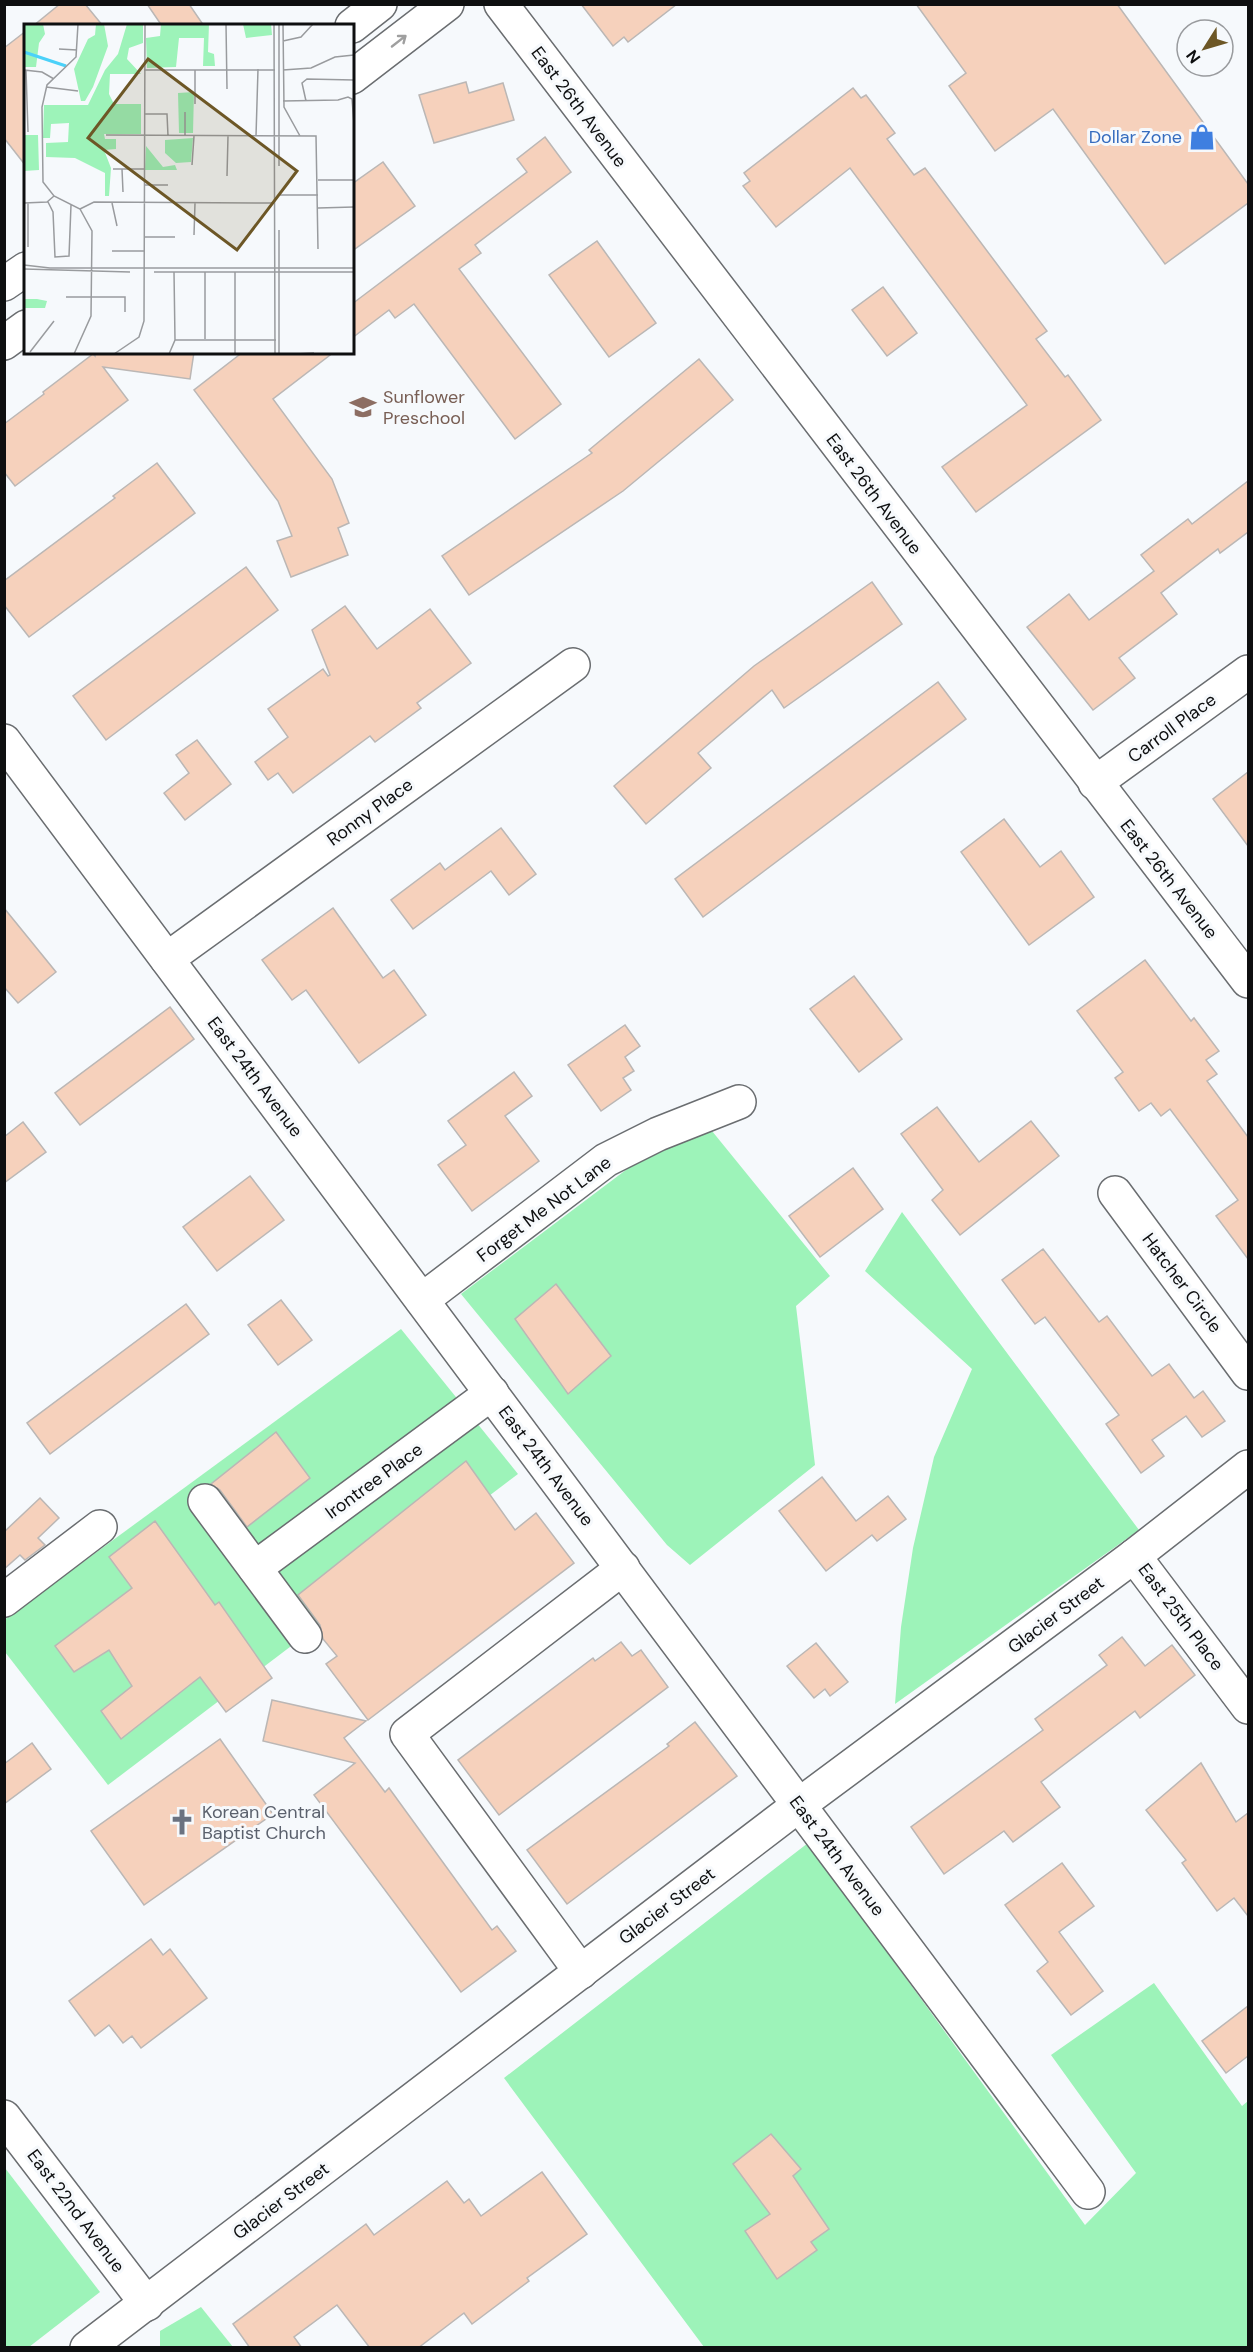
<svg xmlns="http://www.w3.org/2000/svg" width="1253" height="2352" font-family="'DM Sans',sans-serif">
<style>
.green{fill:#9df3b9}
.building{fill:#f6d1bc;stroke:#bbb7b5;stroke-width:1.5}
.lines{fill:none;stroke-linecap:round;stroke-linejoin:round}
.minor-casing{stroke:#6a6d70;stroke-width:36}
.major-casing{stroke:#6a6d70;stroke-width:36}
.minor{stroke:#fff;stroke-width:33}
.major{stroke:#fff;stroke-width:33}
.oneway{stroke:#9f9f9f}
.labels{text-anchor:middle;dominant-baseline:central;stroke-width:6;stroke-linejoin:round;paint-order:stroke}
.street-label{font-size:18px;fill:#0e0f10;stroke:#f6f9fc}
.shop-label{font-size:18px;fill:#366cbe;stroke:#f6f9fc;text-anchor:end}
.education-label{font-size:18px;fill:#785e54;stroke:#f6f9fc;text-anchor:start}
.worship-label{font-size:18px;fill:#5b616d;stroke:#f6f9fc;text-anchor:start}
.inset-river{fill:none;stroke:#4bd1f9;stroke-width:3}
.inset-road{fill:none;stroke:#999b9e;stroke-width:1.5}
.view{fill:#6d5726;fill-opacity:0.15;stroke:#6d5726;stroke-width:3}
.inset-edge{fill:none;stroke:#0e0f10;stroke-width:3}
</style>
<rect width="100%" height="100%" fill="#f6f9fc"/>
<g class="green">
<path d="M712,1131L830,1276L796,1306L815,1465L690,1565L667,1545L461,1294L663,1142Z"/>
<path d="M902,1212L1139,1530L895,1704L901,1627L913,1548L934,1457L972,1369L865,1271Z"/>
<path d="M401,1329L518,1474L108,1785L5,1652L4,1620Z"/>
<path d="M808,1843L1085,2225L1136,2173L1051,2055L1154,1983L1242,2106L1248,2101V2347H704L504,2078Z"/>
<path d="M5,2168L100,2292L29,2347H5Z"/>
<path d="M201,2307L233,2347H160V2331Z"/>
</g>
<g class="building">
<path d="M60,4H85L103,26H33Z"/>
<path d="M147,4H189L204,26H162Z"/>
<path d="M581,4H677L628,42L624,37L613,46Z"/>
<path d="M916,4H1117L1248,184V203L1165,264L1053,109L995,151L949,86L966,73Z"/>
<path d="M26,31V166L4,138V48Z"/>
<path d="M466,82L469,93L503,83L514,120L434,143L419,95Z"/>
<path d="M853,88L861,98L866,95L895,133L887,139L914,175L925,168L1047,331L1036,339L1065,377L1068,375L1101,420L976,512L942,467L1027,405L850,168L776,227L743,186L750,181L744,173Z"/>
<path d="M545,137L571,172L475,245L481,253L459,269L561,404L515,439L414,304L395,318L389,310L352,338V304L527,172L517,159Z"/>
<path d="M383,162L415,206L352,251V184Z"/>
<path d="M597,241L656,323L609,357L549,275Z"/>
<path d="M883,287L917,333L887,356L852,310Z"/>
<path d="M95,352H194L190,379L103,367L128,400L15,486L4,472V424L44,394L43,392L93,354L95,356Z"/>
<path d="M243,352H334L273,399L332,479L349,523L338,528L348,555L291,577L277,541L292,536L278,501L194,390Z"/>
<path d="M699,359L733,400L623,491L469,595L442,556L592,453L589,450Z"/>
<path d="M157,463L195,513L29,637L4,605V581L115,498L113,496Z"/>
<path d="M1248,481V532L1220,553L1218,549L1161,593L1177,614L1119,658L1135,678L1093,710L1027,627L1069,594L1089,620L1154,571L1141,555L1188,519L1192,524Z"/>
<path d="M246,567L278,610L106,740L73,696Z"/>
<path d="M872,582L902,624L784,708L772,690L698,753L711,768L646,824L614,786L754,666Z"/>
<path d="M345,606L377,649L430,609L471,663L417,703L421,708L375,742L370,736L293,793L278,773L268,780L255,762L288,737L268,709L323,669L328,676L330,675L312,630Z"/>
<path d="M938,682L966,719L703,917L675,879Z"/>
<path d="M197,740L231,784L185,820L164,793L189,773L176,755Z"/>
<path d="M1248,772V846L1213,799Z"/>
<path d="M1004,819L1040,867L1061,851L1094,897L1029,945L961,852Z"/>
<path d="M501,828L536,874L509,895L491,871L413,929L391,900L440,863L445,870Z"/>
<path d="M4,908L56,972L18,1003L4,987Z"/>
<path d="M333,908L383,978L394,970L426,1015L359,1063L306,990L292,1000L262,960Z"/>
<path d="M1145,960L1191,1021L1194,1018L1219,1051L1206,1060L1217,1074L1207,1081L1248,1137V1259L1216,1216L1238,1200L1170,1109L1161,1116L1151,1103L1139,1111L1115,1078L1123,1072L1077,1011Z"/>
<path d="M854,976L902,1039L859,1072L810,1009Z"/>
<path d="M170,1007L194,1039L80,1125L55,1093Z"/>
<path d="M625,1025L640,1046L625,1057L634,1071L623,1078L631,1090L601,1111L568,1065Z"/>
<path d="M514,1072L532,1096L505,1116L539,1161L472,1211L438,1165L466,1145L448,1121Z"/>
<path d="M937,1107L979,1162L1031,1121L1059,1156L960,1235L932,1200L943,1190L901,1134Z"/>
<path d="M23,1122L46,1152L4,1183V1137Z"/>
<path d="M853,1168L883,1209L820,1257L789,1216Z"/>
<path d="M250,1176L284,1220L217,1271L183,1227Z"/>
<path d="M1043,1249L1099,1322L1107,1316L1152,1376L1169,1364L1194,1398L1203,1391L1225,1421L1202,1437L1186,1416L1152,1440L1164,1456L1141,1473L1106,1424L1119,1415L1045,1317L1035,1324L1002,1280Z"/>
<path d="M556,1284L611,1356L568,1394L515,1319Z"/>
<path d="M281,1300L312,1340L278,1365L248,1325Z"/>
<path d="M186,1304L209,1334L50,1454L27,1423Z"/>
<path d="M276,1432L310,1478L247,1527L220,1490L211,1484Z"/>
<path d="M466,1461L515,1530L536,1513L574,1563L368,1720L326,1664L337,1656L323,1639L320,1625L298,1595Z"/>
<path d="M822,1477L856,1521L888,1496L906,1519L877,1541L872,1535L826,1571L779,1511Z"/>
<path d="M40,1498L59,1518L38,1538L45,1545L25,1560L20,1555L4,1569V1532Z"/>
<path d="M155,1521L215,1605L219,1602L272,1678L226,1712L200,1677L121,1739L101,1711L132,1686L109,1650L74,1672L55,1646L132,1588L109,1557Z"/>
<path d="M1122,1637L1145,1666L1172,1645L1195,1675L1140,1718L1135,1711L1041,1782L1060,1807L1013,1842L1004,1831L944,1874L911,1827L1043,1730L1035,1719L1107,1665L1099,1655Z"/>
<path d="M621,1642L632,1656L641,1650L668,1687L499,1815L458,1760L593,1658L595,1661Z"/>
<path d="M816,1643L848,1682L830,1696L825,1689L814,1698L787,1666Z"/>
<path d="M272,1700L366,1721L344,1738L385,1792L389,1788L492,1930L497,1926L516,1951L461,1992L314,1795L355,1763L263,1741Z"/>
<path d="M695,1722L737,1776L567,1904L527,1850L669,1746L667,1744Z"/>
<path d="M220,1739L273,1814L144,1905L91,1831Z"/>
<path d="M32,1743L51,1769L4,1804V1764Z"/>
<path d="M1201,1763L1236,1822L1248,1813V1916L1234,1898L1217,1911L1182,1863L1186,1860L1146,1810Z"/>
<path d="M1062,1863L1094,1906L1059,1932L1103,1991L1071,2015L1037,1971L1048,1962L1005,1905Z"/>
<path d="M151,1939L163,1955L170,1949L207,1998L141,2048L132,2036L123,2043L109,2025L95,2036L69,2001Z"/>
<path d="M1248,2006V2056L1226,2073L1202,2041Z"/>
<path d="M771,2134L801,2169L793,2176L829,2229L811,2242L817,2250L777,2279L745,2231L770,2214L733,2164Z"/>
<path d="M542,2172L587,2234L527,2278L529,2281L472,2324L464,2313L418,2348H370L337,2305L294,2337L302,2348H250L233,2324L366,2224L374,2235L447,2181L464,2203L469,2199L481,2216Z"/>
</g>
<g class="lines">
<g class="minor-casing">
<g id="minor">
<path d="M501,4L1248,981"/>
<path d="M4,741L1088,2192"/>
<path d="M1095,783L1248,672"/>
<path d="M167,959L573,665"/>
<path d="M1115,1193L1248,1373"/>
<path d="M422,1300L606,1160L658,1134L739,1102"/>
<path d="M205,1501L305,1636"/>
<path d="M1134,1556L1248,1707"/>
<path d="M255,1568L492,1393"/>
<path d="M4,1600L100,1527"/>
<path d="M581,1972L407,1734L623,1568"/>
<path d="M4,2117L147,2304"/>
<path d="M87,2348L799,1805L1134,1556L1248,1467"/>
</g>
</g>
<g class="major-casing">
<g id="major">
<path d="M352,26L380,4"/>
<path d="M352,77L447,4"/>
<path d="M4,284L26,269"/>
<path d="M4,343L26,327"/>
</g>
</g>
<use href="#minor" class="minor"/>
<use href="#major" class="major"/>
</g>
<defs><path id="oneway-shaft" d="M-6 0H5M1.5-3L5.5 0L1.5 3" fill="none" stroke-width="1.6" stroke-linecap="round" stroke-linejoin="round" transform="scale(1.5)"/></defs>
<use class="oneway" href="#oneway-shaft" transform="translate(399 41) rotate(-38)"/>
<defs>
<g id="shop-bare" transform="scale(2.07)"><path d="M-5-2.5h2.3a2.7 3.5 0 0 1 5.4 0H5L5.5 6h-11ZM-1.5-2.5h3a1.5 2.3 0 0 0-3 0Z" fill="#3f7fe0" stroke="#f6f9fc" stroke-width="2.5" paint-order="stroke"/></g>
<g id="school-bare" transform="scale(2.07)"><path d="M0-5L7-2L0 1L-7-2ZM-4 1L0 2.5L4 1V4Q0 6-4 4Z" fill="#8d6e63" stroke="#f6f9fc" stroke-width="2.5" paint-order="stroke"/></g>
<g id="church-bare" transform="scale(2.07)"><path d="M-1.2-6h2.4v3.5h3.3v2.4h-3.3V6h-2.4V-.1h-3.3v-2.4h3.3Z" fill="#6b7280" stroke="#f6f9fc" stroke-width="2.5" paint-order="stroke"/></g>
</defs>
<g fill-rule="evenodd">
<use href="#shop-bare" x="1202" y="137"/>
<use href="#school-bare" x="363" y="407"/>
<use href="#church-bare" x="182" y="1822"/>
</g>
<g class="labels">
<g class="street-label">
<text transform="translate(579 107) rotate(53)">East 26th Avenue</text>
<text transform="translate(874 494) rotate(53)">East 26th Avenue</text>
<text transform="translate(1172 728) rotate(-36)">Carroll Place</text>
<text transform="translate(370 812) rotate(-36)">Ronny Place</text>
<text transform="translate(1169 879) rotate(52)">East 26th Avenue</text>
<text transform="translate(255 1077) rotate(53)">East 24th Avenue</text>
<text transform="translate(544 1209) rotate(-37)">Forget Me Not Lane</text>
<text transform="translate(1182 1283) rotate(53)">Hatcher Circle</text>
<text transform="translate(546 1466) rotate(53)">East 24th Avenue</text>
<text transform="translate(374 1481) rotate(-36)">Irontree Place</text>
<text transform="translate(1056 1615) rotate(-37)">Glacier Street</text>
<text transform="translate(1181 1617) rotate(53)">East 25th Place</text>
<text transform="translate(837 1856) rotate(53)">East 24th Avenue</text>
<text transform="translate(667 1906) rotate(-37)">Glacier Street</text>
<text transform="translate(281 2201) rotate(-37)">Glacier Street</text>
<text transform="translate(76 2211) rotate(53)">East 22nd Avenue</text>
</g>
<g class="shop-label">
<text x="1182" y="137">Dollar Zone</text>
</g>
<g class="education-label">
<text x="383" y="397">Sunflower<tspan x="383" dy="21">Preschool</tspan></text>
</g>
<g class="worship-label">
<text x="202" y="1812">Korean Central<tspan x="202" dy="21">Baptist Church</tspan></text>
</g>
</g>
<g transform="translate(24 24)">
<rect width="330" height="330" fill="#f6f9fc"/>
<path d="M0,0H19L21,10L15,19L12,43H0ZM72,0H80L84,22L69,63L61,77H57L50,45L64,15L71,11ZM103,0H119V19L105,24L103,35L117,50H86L85,70L90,80H117V110H80L81,115H92V125L80,126L87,144L85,172H81V149L51,134L22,133V119L44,118L45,99L27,100L26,114H19L20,81H64L81,46L94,30ZM137,0H185L184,28L190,30L191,42H179L180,14H155L152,43L123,44L122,14L136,12ZM219,0H247L248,11L222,14ZM170,68L169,109H155L154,69ZM0,111H14L15,146L0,147ZM169,114L167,138L152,139L141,129V116ZM122,122L139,143L151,141L153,146H121ZM0,275H13L23,277L21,284H0Z" fill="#9df3b9"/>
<path class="inset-river" d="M0,28L42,42"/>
<path class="inset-road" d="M202,0L203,65M250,0L251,330M259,0L260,83L276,112M259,17L277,13L289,0M35,25L53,26M0,46L18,48L30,55M2,46L4,108M120,46H251M171,46V80M259,46L287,44L311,33L330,31M22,63L54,67M259,77L314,76L324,73L328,75L330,100M282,77L278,59L283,55L330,56M120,90H143L144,112M82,111L292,112L294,225M161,112V88M232,112L234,45M168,141L170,112M255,142V0M89,145H120M98,145L99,168M203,152L204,112M294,156H330M120,161H144M254,171H294M24,178L29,188L31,233L45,232L47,181M0,179L23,178L30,172M4,179V223M88,179L93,202M294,184L330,183M56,185L70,178L250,179M255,206V330M170,211L171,179M121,213H151M88,227H120M0,241L26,244H330M0,245L106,248M130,248H330M211,248V330M42,273H101V288M181,315V248M151,316H252M6,328L30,297M50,330L67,292L68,207L56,185L30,172L19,158L18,83L23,61L52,33L54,0M90,330L115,313L120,297L121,0M145,330L151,316L150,248M272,330L290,329"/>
<path class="view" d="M124,35L273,147L213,226L64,114Z"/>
<rect width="330" height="330" class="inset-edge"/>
</g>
<rect width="1253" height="2352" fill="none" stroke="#0e0f10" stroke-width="12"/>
<g transform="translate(1205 48) rotate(233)"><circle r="28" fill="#f6f9fc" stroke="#999b9e" stroke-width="1.5"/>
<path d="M0-4.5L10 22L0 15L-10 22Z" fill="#6d5726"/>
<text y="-9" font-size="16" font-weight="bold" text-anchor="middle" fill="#0e0f10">N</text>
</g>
</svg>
